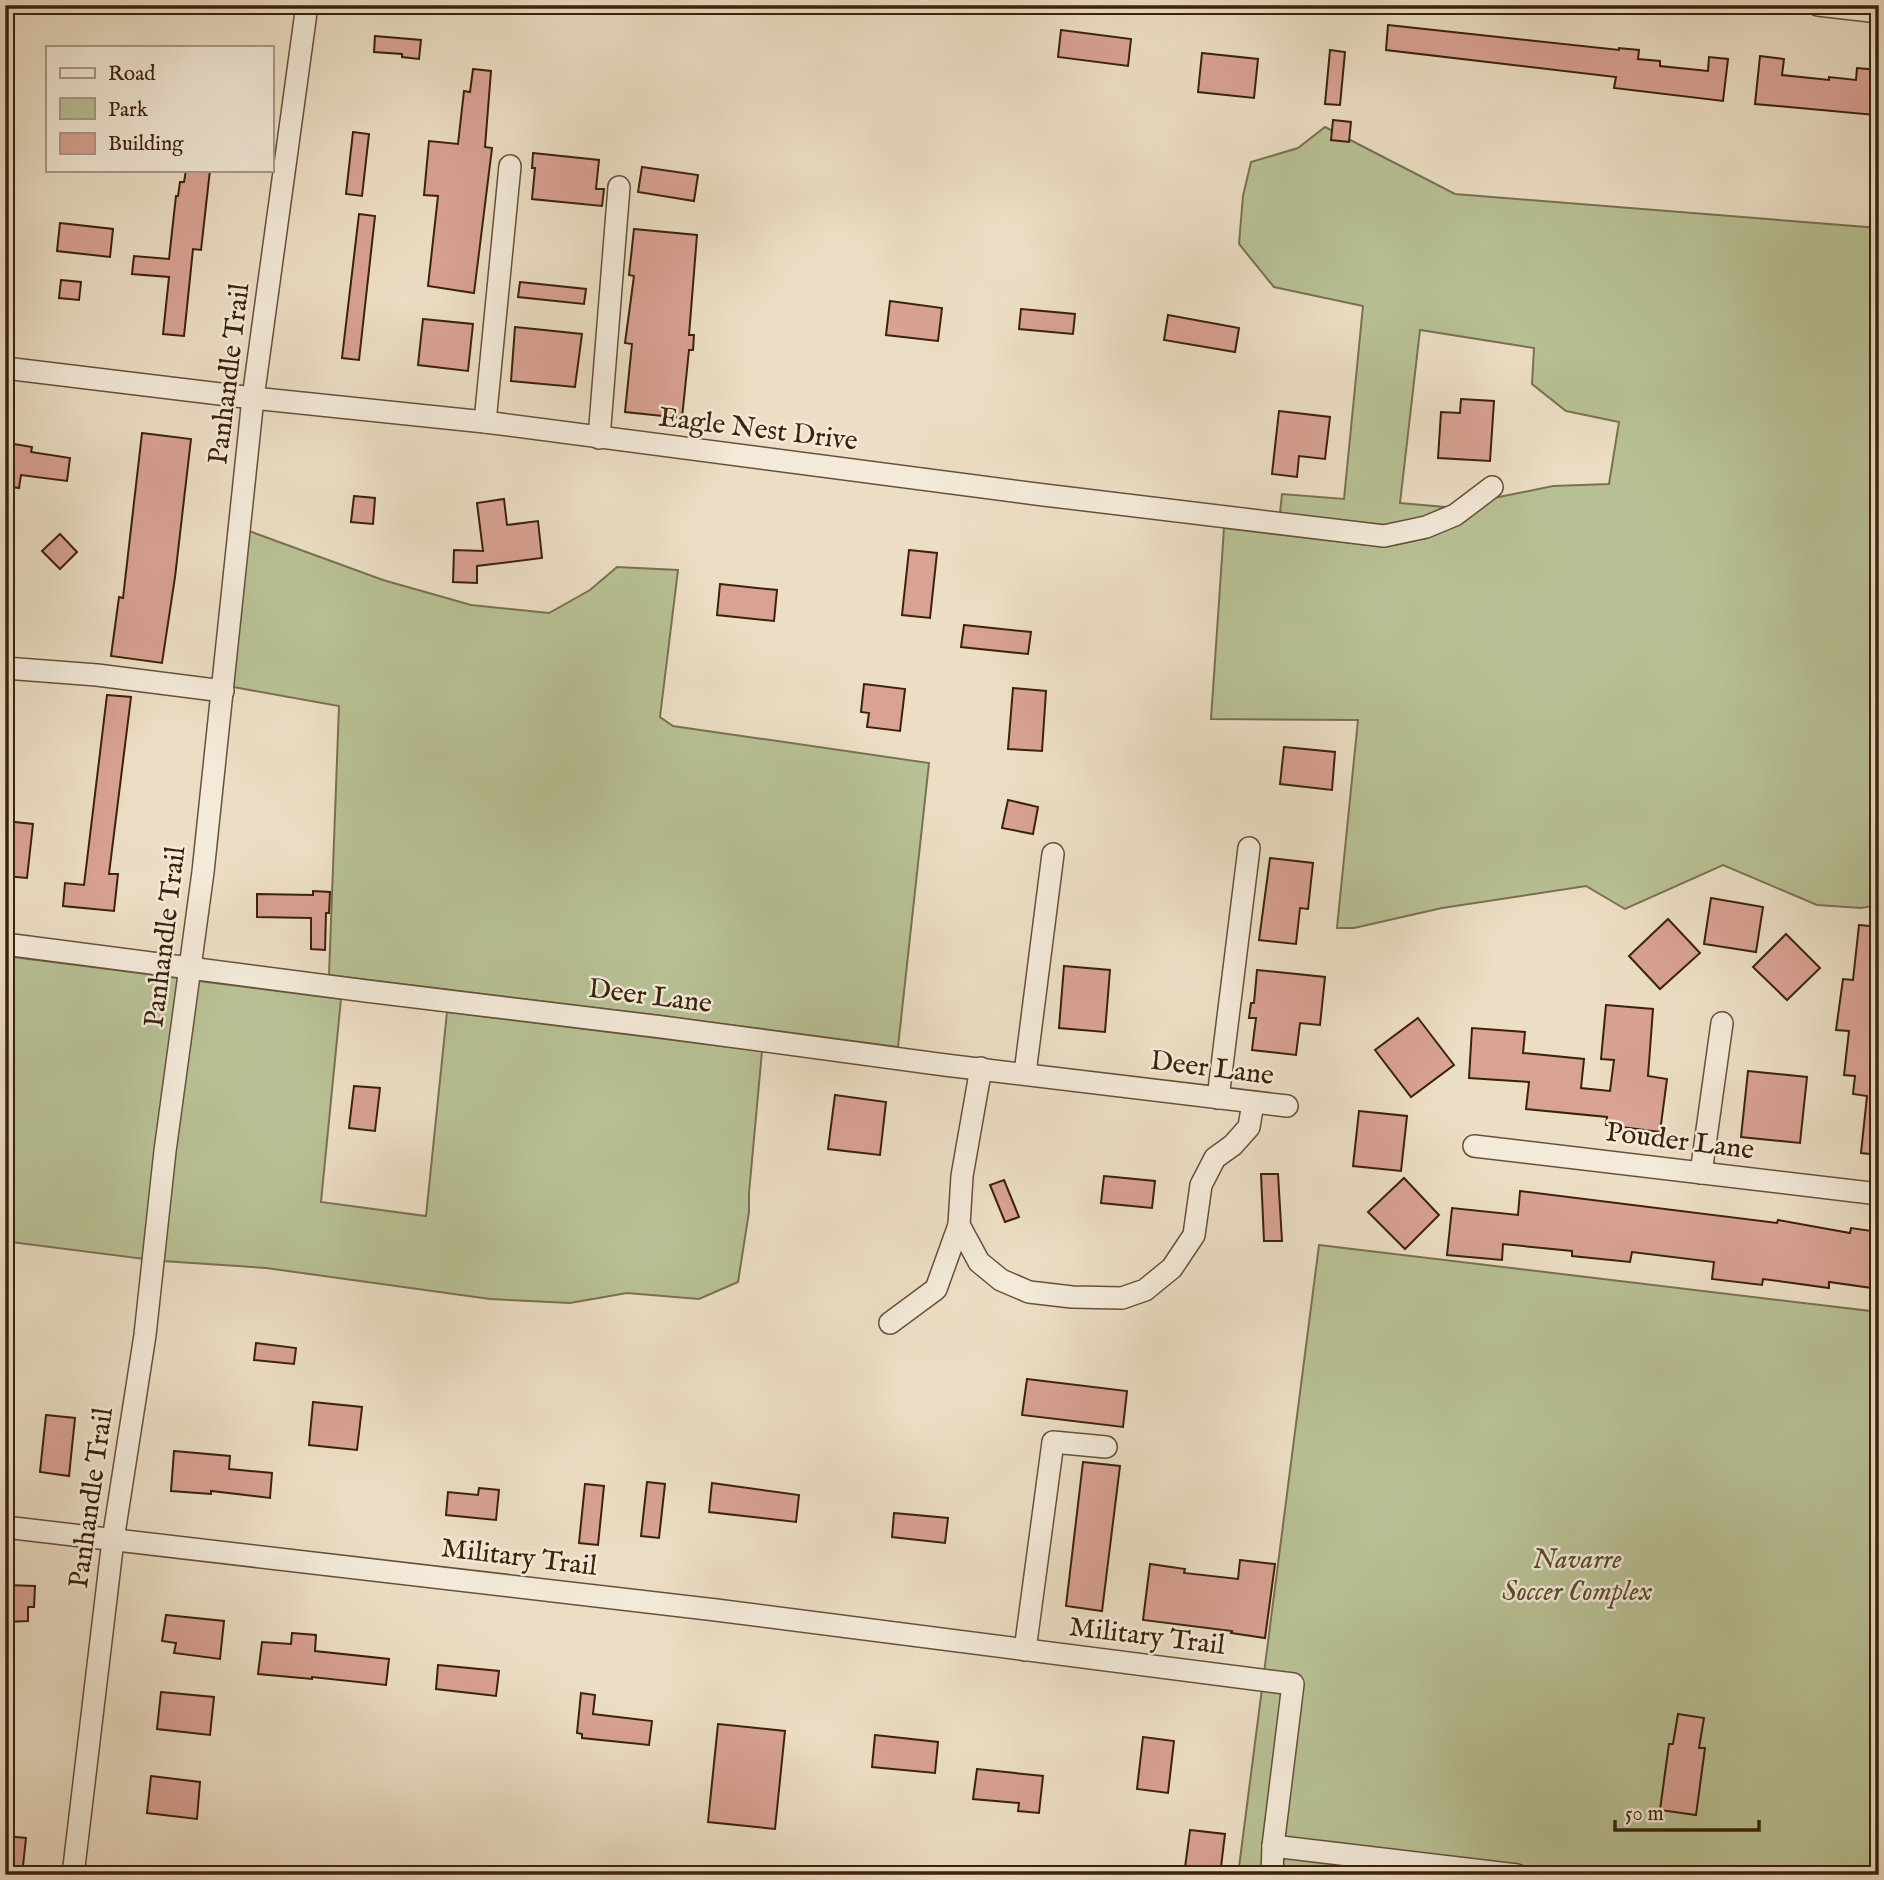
<svg xmlns="http://www.w3.org/2000/svg" width="1884" height="1880" font-family="'IM FELL English',serif">
<style>
.green{fill:#b8c195;stroke:#7a7150;stroke-width:2}
.building{fill:#d9a295;stroke:#3b210b;stroke-width:2}
.lines{fill:none;stroke-linecap:round;stroke-linejoin:round}
.minor-casing{stroke:#67503a;stroke-width:24}
.minor{stroke:#f3ead9;stroke-width:21}
.labels{text-anchor:middle;dominant-baseline:central;stroke-width:5;stroke-linejoin:round;paint-order:stroke}
.street-label{font-size:28px;fill:#3b210b;stroke:#f3ead9}
.park-label{font-size:28px;font-style:italic;fill:#5a492e;stroke:#f3ead9}
</style>
<rect width="100%" height="100%" fill="#ecdec5"/>
<filter id="stains"><feTurbulence type="fractalNoise" baseFrequency=".00286" numOctaves="4"/><feColorMatrix values="0 0 0 0 .2 0 0 0 0 .09 0 0 0 0 .02 0 0 0 .5 -.17"/></filter>
<radialGradient id="worn" r=".72"><stop offset=".6" stop-color="#630" stop-opacity="0"/><stop offset="1" stop-color="#630" stop-opacity=".3"/></radialGradient>
<g class="green">
<path d="M1325,127L1455,194L1879,228V905L1861,908L1817,905L1723,865L1625,909L1586,886L1442,908L1354,928H1337L1358,720L1211,719L1224,528L1385,547L1427,538L1458,525L1494,498L1553,486L1609,484L1619,422L1566,411L1532,384L1534,348L1420,330L1400,503L1445,507L1423,517L1384,525L1280,513L1282,494L1344,499L1363,306L1274,287L1239,244L1243,196L1251,162L1298,148Z"/>
<path d="M249,531L383,580L471,605L549,613L590,590L617,567L678,570L660,717L673,726L929,763L898,1047L663,1016L329,975L339,706L233,687Z"/>
<path d="M5,956L179,978L144,1259L11,1242L5,1247Z"/>
<path d="M198,981L341,999L321,1202L426,1216L447,1012L762,1051L749,1193V1212L738,1282L699,1299L627,1293L570,1303L490,1299L266,1268L163,1261L174,1153Z"/>
<path d="M1319,1245L1879,1312V1875H1238Z"/>
</g>
<g class="building">
<path d="M1388,25L1619,50V48L1639,50L1638,59L1660,61V66L1708,71L1709,57L1728,59L1723,101L1614,88L1616,77L1386,50Z"/>
<path d="M1061,30L1131,39L1128,66L1058,57Z"/>
<path d="M375,36L421,40L419,59L402,57V54L374,52Z"/>
<path d="M1330,50L1345,52L1340,105L1325,104Z"/>
<path d="M1202,53L1258,59L1254,98L1198,92Z"/>
<path d="M1760,56L1784,59L1782,75L1829,80V77L1856,80L1857,68L1879,70L1875,115L1755,104Z"/>
<path d="M473,69L491,71L485,147L492,148L474,293L428,286L438,196L424,195L429,141L458,144L464,91L470,92Z"/>
<path d="M1333,120L1351,122L1349,142L1331,140Z"/>
<path d="M353,132L369,134L362,196L346,194Z"/>
<path d="M533,153L599,160L596,189H604L602,206L532,199L535,168H532Z"/>
<path d="M642,167L698,175L694,201L638,192Z"/>
<path d="M186,170H210L201,250L193,249L184,336L163,334L169,277L132,274L134,256L169,259L176,196H178L180,182H184Z"/>
<path d="M359,214L375,216L359,360L342,358Z"/>
<path d="M60,223L113,229L110,257L57,251Z"/>
<path d="M634,229L697,235L689,335H694L693,350H689L682,418L625,412L632,344L625,343L634,276L629,275Z"/>
<path d="M61,280L81,282L79,300L59,298Z"/>
<path d="M520,282L586,289L584,304L518,297Z"/>
<path d="M890,301L942,308L938,341L886,335Z"/>
<path d="M1021,309L1075,314L1073,334L1019,329Z"/>
<path d="M1168,315L1239,328L1235,352L1164,340Z"/>
<path d="M423,319L473,324L468,371L418,365Z"/>
<path d="M515,327L582,334L575,387L511,381Z"/>
<path d="M1461,399L1494,401L1490,461L1438,458L1441,412L1460,413Z"/>
<path d="M1279,411L1330,417L1325,459L1299,456L1297,477L1272,474Z"/>
<path d="M142,433L191,439L175,577L162,663L111,656L119,597L123,598Z"/>
<path d="M8,443L32,447L31,452L70,458L67,481L21,475L19,488L5,486Z"/>
<path d="M354,496L375,498L373,524L351,522Z"/>
<path d="M504,499L507,525L538,521L542,558L477,566V583L453,582L454,550L483,551L477,503Z"/>
<path d="M60,534L77,552L60,569L42,551Z"/>
<path d="M909,550L937,553L930,618L902,615Z"/>
<path d="M720,584L777,590L774,621L717,615Z"/>
<path d="M964,625L1031,632L1028,654L961,647Z"/>
<path d="M864,684L905,689L900,731L867,727L869,713L861,712Z"/>
<path d="M1013,688L1046,691L1042,751L1008,749Z"/>
<path d="M107,695L131,697L109,874H118L114,911L63,906L65,883L84,885Z"/>
<path d="M1284,747L1335,752L1332,790L1280,784Z"/>
<path d="M1008,800L1038,807L1033,834L1002,828Z"/>
<path d="M5,821L33,824L27,878L5,876Z"/>
<path d="M1270,858L1313,863L1308,909L1300,908L1296,944L1259,940Z"/>
<path d="M313,891L330,892L329,913H326L325,950L311,949V918L257,917V894L313,895Z"/>
<path d="M1711,898L1763,907L1756,952L1704,944Z"/>
<path d="M1668,919L1700,953L1660,989L1629,956Z"/>
<path d="M1859,925L1879,927V1155L1861,1153L1867,1096L1853,1094L1855,1076L1844,1075L1849,1031L1836,1030L1843,979L1853,980Z"/>
<path d="M1786,934L1820,968L1787,1000L1753,967Z"/>
<path d="M1064,966L1110,970L1105,1032L1059,1028Z"/>
<path d="M1257,970L1325,977L1320,1025L1300,1023L1296,1055L1252,1050L1256,1018H1249L1251,1003H1254Z"/>
<path d="M1606,1005L1653,1009L1648,1076L1667,1079L1660,1132L1606,1125L1607,1117L1526,1109L1529,1082L1469,1078L1472,1028L1525,1032L1523,1053L1584,1059L1581,1088L1610,1091L1614,1060L1601,1059Z"/>
<path d="M1418,1018L1454,1065L1411,1097L1375,1050Z"/>
<path d="M1748,1071L1807,1077L1800,1143L1741,1137Z"/>
<path d="M354,1086L380,1088L375,1131L349,1128Z"/>
<path d="M835,1095L886,1102L880,1155L828,1149Z"/>
<path d="M1359,1111L1407,1116L1401,1171L1353,1166Z"/>
<path d="M1261,1174H1278L1282,1241H1264Z"/>
<path d="M1104,1176L1155,1181L1152,1208L1101,1203Z"/>
<path d="M1404,1178L1439,1215L1405,1249L1368,1212Z"/>
<path d="M1004,1180L1019,1217L1005,1222L990,1185Z"/>
<path d="M1520,1191L1777,1223L1778,1220L1850,1233L1851,1228L1879,1232V1289L1829,1282V1288L1763,1279L1762,1285L1712,1279L1714,1262L1632,1252L1630,1262L1572,1256V1251L1503,1244L1502,1260L1447,1255L1452,1208L1518,1215Z"/>
<path d="M256,1343L296,1348L294,1364L254,1360Z"/>
<path d="M1027,1379L1127,1391L1123,1427L1022,1415Z"/>
<path d="M313,1402L362,1407L357,1450L309,1445Z"/>
<path d="M46,1415L75,1418L69,1476L40,1472Z"/>
<path d="M174,1451L230,1456L229,1469L272,1473L270,1498L211,1491V1494L171,1491Z"/>
<path d="M1083,1462L1120,1466L1102,1611L1066,1606Z"/>
<path d="M647,1482L665,1484L659,1538L641,1536Z"/>
<path d="M712,1483L799,1495L796,1522L709,1512Z"/>
<path d="M585,1484L604,1486L598,1545L579,1543Z"/>
<path d="M479,1488L499,1490L496,1520L446,1515L448,1492L478,1495Z"/>
<path d="M894,1513L948,1518L945,1543L892,1537Z"/>
<path d="M1240,1560L1275,1564L1265,1638L1231,1633L1232,1631L1143,1620L1150,1564L1185,1569L1184,1573L1238,1579Z"/>
<path d="M5,1585L35,1586L34,1607H28V1621L5,1622Z"/>
<path d="M166,1615L224,1621L220,1659L174,1653L176,1643L162,1641Z"/>
<path d="M292,1633L316,1635L315,1651L389,1659L386,1685L312,1677V1679L258,1674L262,1642L291,1644Z"/>
<path d="M438,1665L499,1671L496,1696L436,1689Z"/>
<path d="M161,1692L214,1697L210,1735L157,1729Z"/>
<path d="M581,1693L595,1695L593,1714L652,1721L649,1745L582,1738V1734L577,1733Z"/>
<path d="M1678,1714L1704,1718L1699,1748H1705L1696,1815L1660,1810L1669,1744H1673Z"/>
<path d="M718,1724L785,1731L775,1829L708,1822Z"/>
<path d="M875,1735L938,1742L935,1773L872,1767Z"/>
<path d="M1143,1737L1174,1741L1168,1793L1137,1789Z"/>
<path d="M977,1769L1043,1776L1039,1813L1018,1811L1019,1803L973,1799Z"/>
<path d="M151,1776L200,1782L197,1819L147,1813Z"/>
<path d="M1190,1830L1225,1834L1220,1875H1184Z"/>
<path d="M5,1836L26,1838L22,1875H5Z"/>
</g>
<g class="lines">
<g class="minor-casing">
<g id="minor">
<path d="M1818,5L1879,12"/>
<path d="M5,368L253,398L485,422L1044,495L1384,536L1426,527L1455,515L1492,487"/>
<path d="M485,422L510,166"/>
<path d="M599,438L619,187"/>
<path d="M5,668L97,675L223,691"/>
<path d="M5,944L366,991L662,1027L945,1065L1287,1106"/>
<path d="M981,1068L962,1176L959,1225L979,1262L1001,1280L1029,1292L1072,1297L1122,1298L1145,1290L1172,1268L1194,1235L1201,1185L1215,1158L1233,1145L1249,1127L1253,1103"/>
<path d="M1025,1073L1053,854"/>
<path d="M1218,1098L1249,848"/>
<path d="M1474,1146L1879,1194"/>
<path d="M1701,1173L1722,1023"/>
<path d="M890,1323L936,1289L959,1225"/>
<path d="M5,1527L716,1610L1293,1684L1273,1846L1272,1875"/>
<path d="M1025,1650L1053,1442L1106,1447"/>
<path d="M1273,1846L1517,1875"/>
<path d="M73,1875L113,1540L145,1335L165,1151L203,872L253,398L307,5"/>
</g>
</g>
<use href="#minor" class="minor"/>
</g>
<g class="labels">
<g class="street-label">
<text transform="translate(230 374) rotate(-83)">Panhandle Trail</text>
<text transform="translate(758 430) rotate(7)">Eagle Nest Drive</text>
<text transform="translate(166 937) rotate(-83)">Panhandle Trail</text>
<text transform="translate(650 997) rotate(7)">Deer Lane</text>
<text transform="translate(1212 1069) rotate(7)">Deer Lane</text>
<text transform="translate(1680 1142) rotate(7)">Pouder Lane</text>
<text transform="translate(92 1498) rotate(-82)">Panhandle Trail</text>
<text transform="translate(519 1558) rotate(7)">Military Trail</text>
<text transform="translate(1147 1637) rotate(7)">Military Trail</text>
</g>
<g class="park-label">
<text x="1577" y="1560">Navarre<tspan x="1577" dy="32">Soccer Complex</tspan></text>
</g>
</g>
<rect width="1884" height="1880" fill="none" stroke="#ecdec5" stroke-width="28"/>
<rect x="7" y="7" width="1870" height="1866" fill="none" stroke="#3b210b" stroke-width="3.5"/>
<rect x="14" y="14" width="1856" height="1852" fill="none" stroke="#3b210b" stroke-width="2"/>
<rect x="46" y="46" width="228" height="126" fill="#f3ead9" stroke="#a99a87" stroke-width="2"/>
<rect x="60" y="68" width="35" height="10" fill="#f3ead9" stroke="#a99a87" stroke-width="2"/>
<text x="108" y="80" font-size="21" fill="#3b210b">Road</text>
<rect x="60" y="98" width="35" height="21" fill="#b8c195" stroke="#a99a87" stroke-width="2"/>
<text x="108" y="116" font-size="21" fill="#3b210b">Park</text>
<rect x="60" y="133" width="35" height="21" fill="#d9a295" stroke="#a99a87" stroke-width="2"/>
<text x="108" y="150" font-size="21" fill="#3b210b">Building</text>
<path d="M1615 1820v10h144v-10" fill="none" stroke="#3b210b" stroke-width="3.5"/>
<text x="1625" y="1820" font-size="21" fill="#3b210b" stroke="#f3ead9" stroke-width="5" paint-order="stroke">50 m</text>
<rect width="100%" height="100%" filter="url(#stains)"/>
<rect width="100%" height="100%" fill="url(#worn)"/>
</svg>
